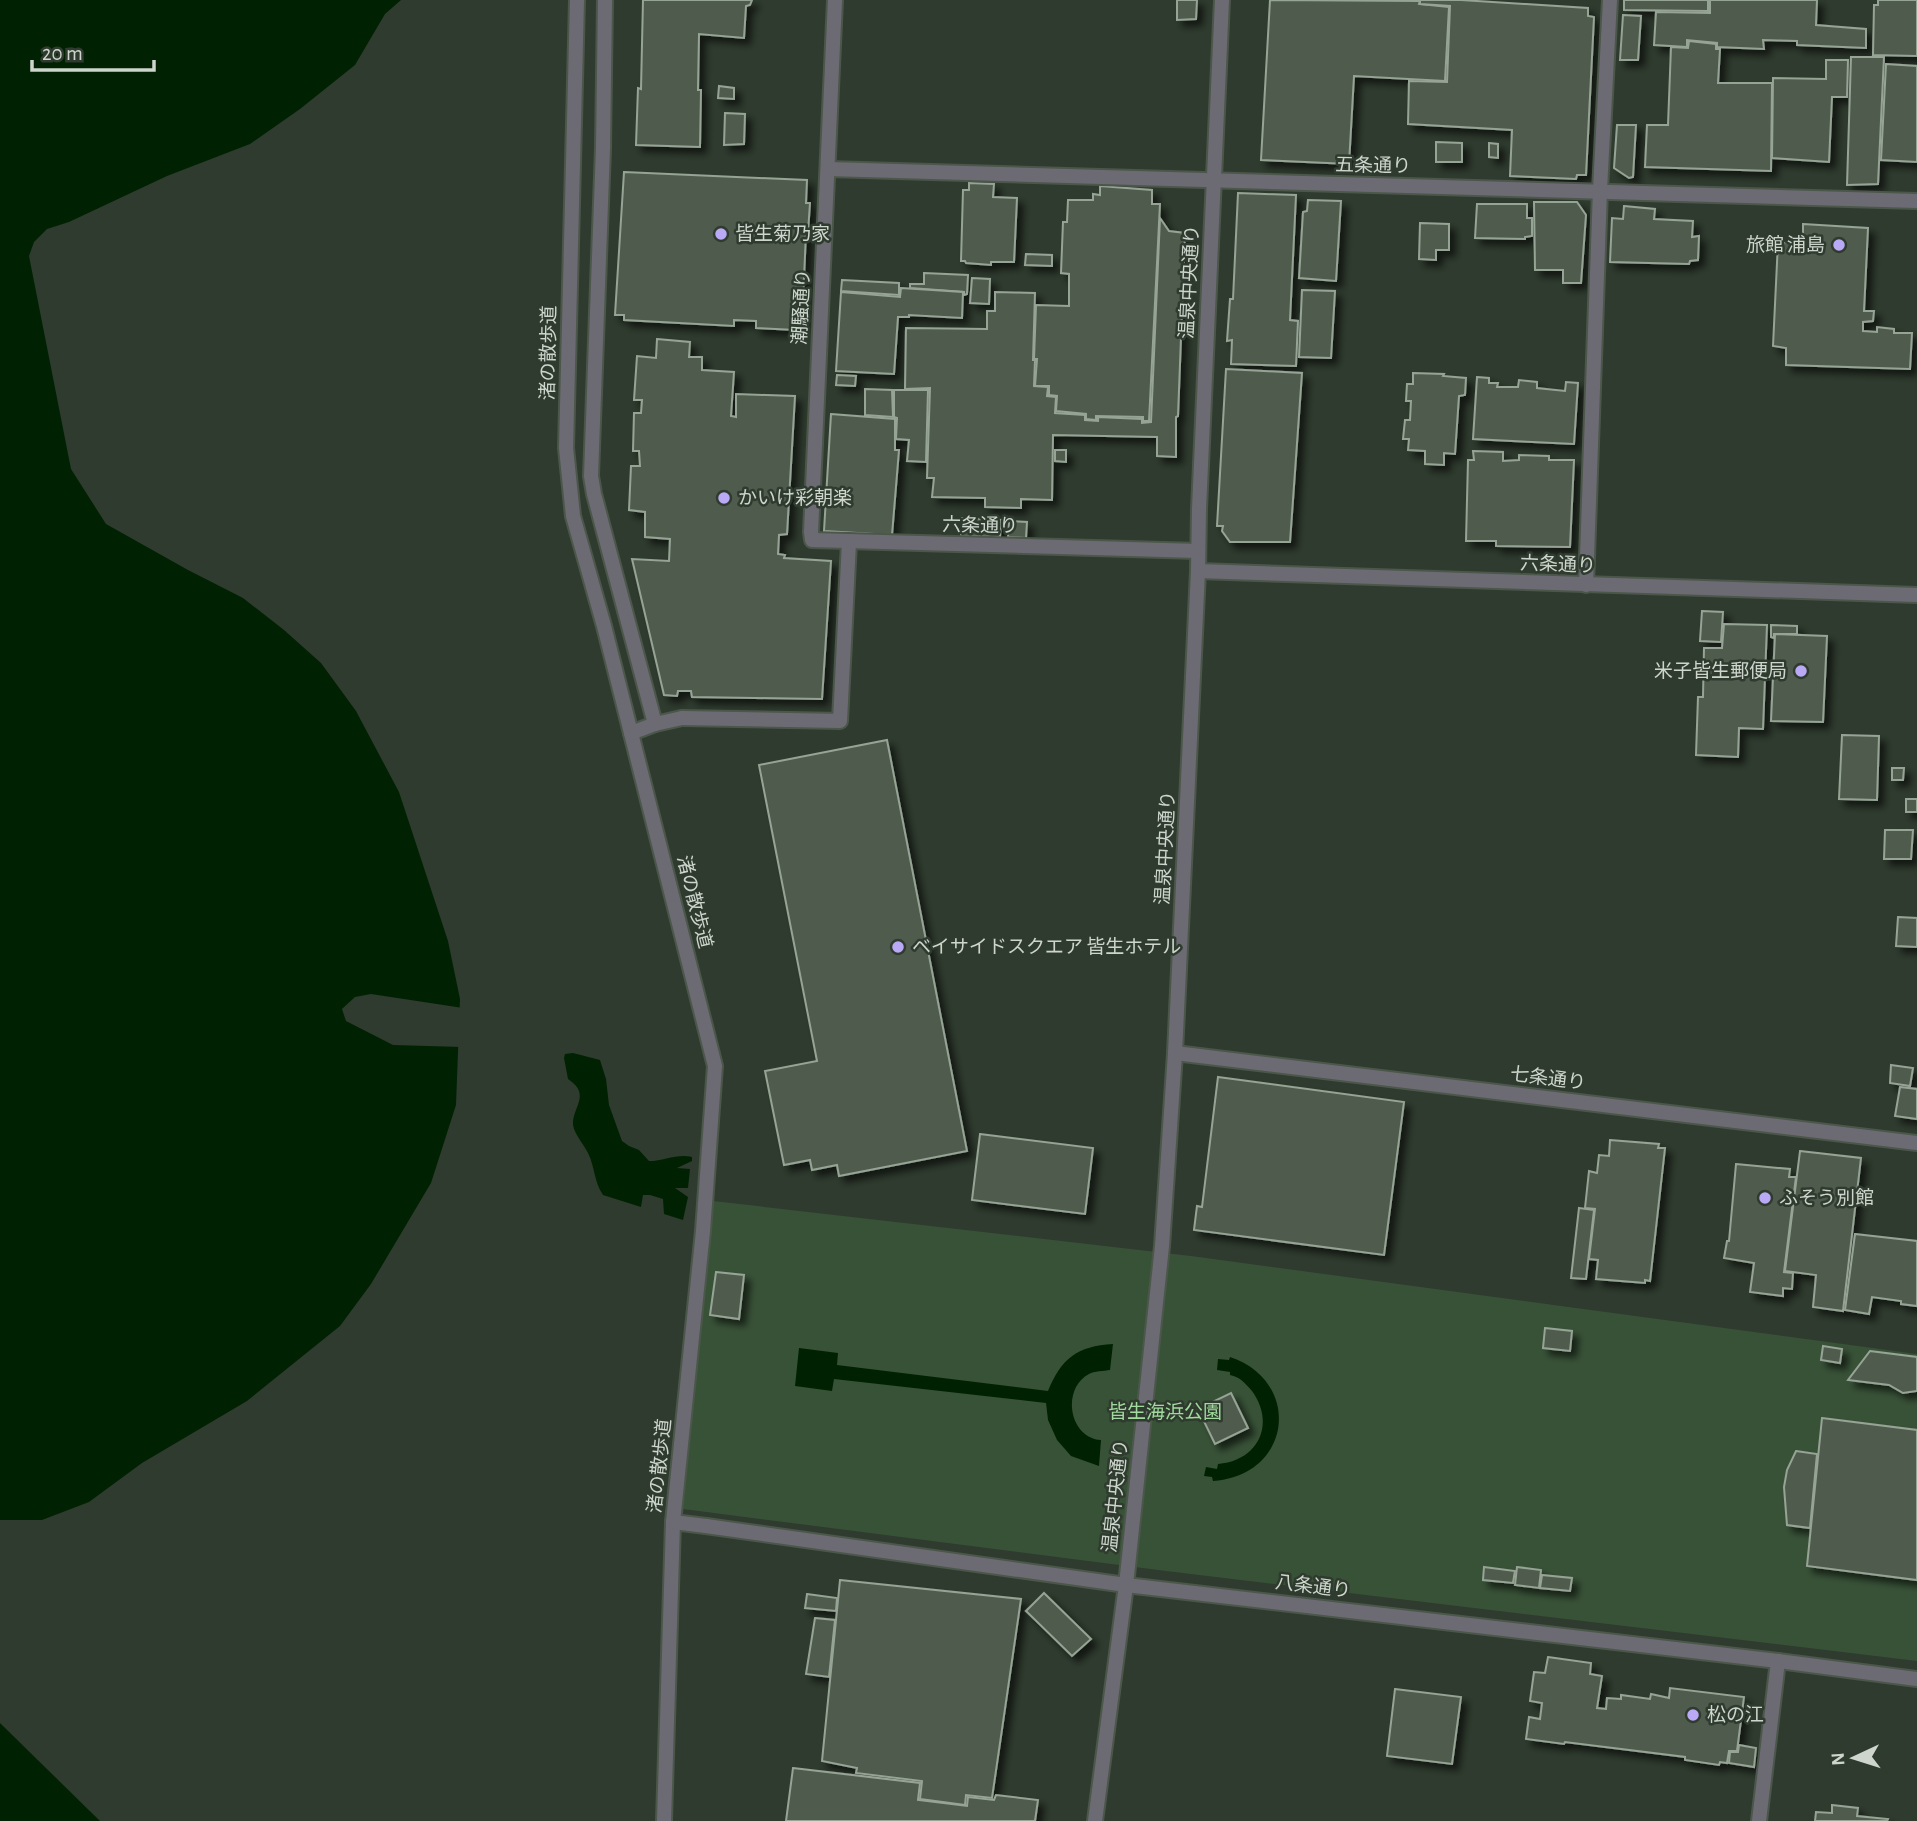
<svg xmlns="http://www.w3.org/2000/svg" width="1917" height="1821" font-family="'Alegreya Sans','Noto Sans JP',sans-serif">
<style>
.green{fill:#385237}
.water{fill:#012202}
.pier{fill:#2f3b2e}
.building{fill:#4f5b4e;stroke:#96a495;stroke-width:2;filter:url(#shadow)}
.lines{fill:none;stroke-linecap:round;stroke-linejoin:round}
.service-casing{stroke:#4b574a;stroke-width:18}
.minor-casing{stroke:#4b574a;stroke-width:18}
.service{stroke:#6c6b73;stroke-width:14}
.minor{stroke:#6c6b73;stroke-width:14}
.poi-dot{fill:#baaaf6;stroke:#2f3b2e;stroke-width:2.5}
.labels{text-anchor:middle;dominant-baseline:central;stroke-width:5;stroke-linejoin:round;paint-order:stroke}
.street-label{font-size:19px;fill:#cdd5cc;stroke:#2f3b2e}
.poi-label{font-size:19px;fill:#cdd5cc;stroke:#2f3b2e;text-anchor:start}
.park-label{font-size:19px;fill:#a1d99e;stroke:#2f3b2e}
</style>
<defs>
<filter id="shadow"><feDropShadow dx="6" dy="6" stdDeviation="3.5" flood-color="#0009"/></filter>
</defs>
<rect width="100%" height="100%" fill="#2f3b2e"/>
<path class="green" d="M713,1201L1191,1256L1917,1354V1661L1166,1571L683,1509Z"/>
<g class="water">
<path d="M0,0H401L385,14L355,65L300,109L250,144L167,176L69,222L47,229L34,242L29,256L71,469L106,524L188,570L243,598L284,630L321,663L356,711L399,792L448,941L460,999L456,1105L431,1183L371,1284L340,1326L247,1401L142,1463L89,1502L42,1520H0Z"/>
<path d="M573,1053L600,1060L606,1079L609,1105L622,1141L629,1146L639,1150L649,1161C664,1161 678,1153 692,1157V1161L677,1168L690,1169L688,1188H675L688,1197L683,1220L664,1214L663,1199L650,1195H643L641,1207L603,1195C594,1182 595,1167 588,1153C584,1145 577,1137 574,1129C568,1110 594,1096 568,1079L564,1058L565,1054Z"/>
<path d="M1113,1344L1110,1370C1104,1371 1094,1371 1089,1374C1061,1389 1069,1438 1101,1440L1099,1466L1071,1456L1057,1440L1048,1420L1046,1403L834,1379L832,1391L795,1386L799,1348L838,1353L837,1365L1048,1391C1061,1359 1077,1346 1113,1344Z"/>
<path d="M1230,1357C1302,1381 1293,1475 1213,1481L1212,1477L1204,1476L1206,1467L1217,1469L1218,1464C1258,1461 1276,1424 1252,1391C1245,1383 1240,1377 1230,1375V1372L1217,1370L1218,1359L1229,1360Z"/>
<path d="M0,1723L100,1821H0Z"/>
</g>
<path class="pier" d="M371,994L463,1008L462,1047L393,1045L346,1021L342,1009L355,997Z"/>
<g class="building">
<path d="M643,0H752L750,5L746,6L744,38L699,34L698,90H701L700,147L636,145L638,88L641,89Z"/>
<path d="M1177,0H1197L1196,19L1177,20Z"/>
<path d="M1270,0L1420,1L1419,4L1449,7L1445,81L1354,76L1349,164L1261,160Z"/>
<path d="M1420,0H1461L1588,8V16L1594,17L1586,175H1577L1576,179L1510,176L1512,130L1408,124L1409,81L1447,82L1450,6L1420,4Z"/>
<path d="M1624,0H1708V11L1624,10Z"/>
<path d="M1710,0H1817L1816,25L1866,29V48L1797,45V41L1763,40L1764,49L1717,47V43L1687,40V47L1654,45L1656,12L1710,13Z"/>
<path d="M1878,0H1917V56L1873,55L1874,5H1878Z"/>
<path d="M1623,15L1641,16L1638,60H1620Z"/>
<path d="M1689,41L1716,44V49H1720L1718,83H1772L1771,171L1645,167L1647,125H1668L1671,47L1688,48Z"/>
<path d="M1851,57H1884L1878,184L1847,185Z"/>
<path d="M1826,60H1848L1847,97H1832L1829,162L1772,158L1773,78L1826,79Z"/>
<path d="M1886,64L1917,66V162L1881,160Z"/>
<path d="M719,86L734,88V99L718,98Z"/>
<path d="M725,113L745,114L744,144L724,145Z"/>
<path d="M1617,125H1636L1633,177L1629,178L1614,168Z"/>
<path d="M1436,142L1462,143V162H1436Z"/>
<path d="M1489,143L1498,144V158L1489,157Z"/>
<path d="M624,172L807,180L806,203H810L808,232L806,233L802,323H796L795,330L756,328V321L734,320V326L624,320V315H615Z"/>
<path d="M969,183L994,184L993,197L1017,198L1014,262H991V265L966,263L965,261H961L963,190H969Z"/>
<path d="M1100,186L1152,190V204H1160L1149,421H1143V417L1096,416V420L1086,419V414L1056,411L1057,396L1049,395V386H1035L1037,359H1034L1036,305L1069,306V274L1061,273L1063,222H1067L1068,200H1093V194L1100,195Z"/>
<path d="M1238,193L1296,195L1290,320L1298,321L1296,366L1231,364L1232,340L1227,341L1230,299H1233Z"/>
<path d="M1308,200L1341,201L1336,281L1299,278L1303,212L1307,211Z"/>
<path d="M1534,202H1577L1586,215L1581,283H1563V270H1535Z"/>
<path d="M1477,204H1527V218H1532V236L1525,237V239L1475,238Z"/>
<path d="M1624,206L1655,209L1654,219L1693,221L1692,237L1699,236L1698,260L1690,261L1689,264L1610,262L1612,218L1623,219Z"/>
<path d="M1160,218L1169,231L1185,233L1178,416L1176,417V457L1157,456V437L1053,435L1052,500L1021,499V508L985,507V498L932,497L934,478H927L930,388L905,389L906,328L987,329V311H995V292L1035,293L1033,360H1035L1034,386L1048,387L1047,396L1056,397L1055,413L1085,415V420L1098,421V417L1142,419V423L1151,422Z"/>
<path d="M1420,223L1449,224V250H1436V260L1419,259Z"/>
<path d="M1803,224L1868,228L1864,311H1874L1873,321L1863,322V331L1877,332V327L1894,329V333H1912L1910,369L1786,365V348L1773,346L1778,242L1803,243Z"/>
<path d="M1026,254L1052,255V266L1025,265Z"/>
<path d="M924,273L968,275L967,294L964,295V292L910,288V284H924Z"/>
<path d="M972,278L990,279L989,304L970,303Z"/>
<path d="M842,280L899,283V295L841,291Z"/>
<path d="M901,288L963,292L962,318L909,315V317H898L894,374L836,371L841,292L900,297Z"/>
<path d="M1302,290L1335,291L1331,358L1299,357Z"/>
<path d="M657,339L690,342L689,357H702V370L734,372L731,416L736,417V394L795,396L787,534L779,535L778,554L785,555L784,558L831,561L822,699L692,697L691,691H678L677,696L664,695L632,559L669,561L670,539L645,537V512L629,510L631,466H640L639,451H633L634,413H641L642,400H634L637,356L656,358Z"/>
<path d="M1226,369L1302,373L1290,542H1230L1222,531L1223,526H1217Z"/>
<path d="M1413,373L1444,374L1443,376L1466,378L1465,395L1459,396L1455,454L1444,453V465L1425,464V451L1408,450L1409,439H1403L1405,420H1410L1411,401H1406L1407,384H1413Z"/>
<path d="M837,375L856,376L855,386L836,385Z"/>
<path d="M1477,377L1489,378V383H1498L1497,387H1518L1519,380L1537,382V388L1565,391L1566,382L1578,383L1574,444L1473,439Z"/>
<path d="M865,389L892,390L893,417L865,415Z"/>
<path d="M894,390H928L926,462L907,461L909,440L896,439L897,418L894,417Z"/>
<path d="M831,414L895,419V450H899L892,535L824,531Z"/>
<path d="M1055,450H1066V462L1055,461Z"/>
<path d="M1473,451L1503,452V461L1519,460V455L1549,456V460H1574L1570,547L1496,546V541H1466L1468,460H1474Z"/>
<path d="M962,518L1001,520L1000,537L961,536Z"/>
<path d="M1009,521L1027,522L1026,538L1008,537Z"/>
<path d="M1702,611L1723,612L1721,642L1700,641Z"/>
<path d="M1724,624L1767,625L1763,729L1739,728L1738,757L1696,755L1698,697H1703L1704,648H1722Z"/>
<path d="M1771,625L1797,626V634H1774V638L1771,637Z"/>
<path d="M1775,634L1827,636L1823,722L1771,721Z"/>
<path d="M1842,735L1879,736L1877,800L1839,799Z"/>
<path d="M887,740L967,1151L839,1176L837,1165L812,1170L810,1160L784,1165L765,1071L817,1061L759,765Z"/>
<path d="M1892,768H1904L1903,780H1892Z"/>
<rect x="1906" y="799" width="11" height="13"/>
<path d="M1885,830H1913L1911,859H1884Z"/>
<path d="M1898,917L1917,918V947L1896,946Z"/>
<path d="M1891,1065L1913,1068L1910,1086L1890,1083Z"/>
<path d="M1218,1077L1404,1102L1384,1255L1194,1230L1197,1206L1202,1207Z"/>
<path d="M1900,1087L1917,1089V1119L1895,1116Z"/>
<path d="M980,1134L1093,1148L1085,1214L972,1200Z"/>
<path d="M1610,1140L1659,1144L1658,1148H1665L1650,1281L1645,1280V1283L1596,1279L1598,1260L1589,1259L1595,1209L1585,1208L1589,1171L1597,1173L1599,1155L1609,1156Z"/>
<path d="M1800,1151L1861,1158L1843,1311L1813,1307L1816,1275L1785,1271Z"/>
<path d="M1736,1164L1790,1169L1789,1177H1796L1784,1272L1793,1273L1792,1289L1783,1288V1296L1750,1292L1754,1263L1724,1258L1727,1241H1729Z"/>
<path d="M1579,1208L1594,1210L1586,1279L1571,1278Z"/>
<path d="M1855,1234L1917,1241V1306L1901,1304V1301L1872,1297L1869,1314L1845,1310Z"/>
<path d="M716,1272L744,1275L739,1319L710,1315Z"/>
<path d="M1545,1328L1572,1331L1570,1351L1543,1348Z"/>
<path d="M1823,1346L1842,1349L1840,1363L1821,1360Z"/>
<path d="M1870,1351L1917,1357V1391L1903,1393L1889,1385L1848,1380Z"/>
<path d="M1231,1393L1248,1428L1215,1444L1198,1409Z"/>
<path d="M1822,1418L1917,1430V1580L1807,1566Z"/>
<path d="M1796,1451L1817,1454L1810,1528L1787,1525L1784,1487L1787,1470Z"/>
<path d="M1484,1567L1515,1571L1513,1583L1483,1580Z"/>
<path d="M1517,1567L1541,1570L1539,1588L1515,1585Z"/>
<path d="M1542,1575L1572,1578L1570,1591L1540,1588Z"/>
<path d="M840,1580L1021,1599L992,1798L966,1795L965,1805L920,1799L922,1781L856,1773L857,1768L822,1761Z"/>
<path d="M1044,1593L1091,1639L1072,1656L1026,1611Z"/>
<path d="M807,1594L837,1598L836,1611L805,1608Z"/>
<path d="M815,1618L835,1620L829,1677L806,1674Z"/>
<path d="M1548,1657L1591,1663L1590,1674L1602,1676L1597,1708L1606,1709L1607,1698L1621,1699V1695L1650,1699L1651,1694L1669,1698L1670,1688L1744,1697L1737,1751H1729L1727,1763L1720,1762L1719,1765L1685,1760V1757L1565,1742L1564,1744L1526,1739L1529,1717L1540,1719L1542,1703L1530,1701L1534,1672L1545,1673Z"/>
<path d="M1395,1689L1461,1697L1452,1764L1387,1756Z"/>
<path d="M1739,1745L1756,1748L1754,1767L1729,1763L1730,1752H1738Z"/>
<path d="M793,1768L920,1783L918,1800L967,1806L968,1797L994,1800L996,1795L1038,1800L1035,1821H786Z"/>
<path d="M1832,1805L1858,1808L1857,1816L1888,1819L1887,1821H1815L1816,1812L1832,1813Z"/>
</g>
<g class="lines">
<g class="service-casing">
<g id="service">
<path d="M577,0L566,448L573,516L604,626L715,1066L703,1231L673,1522L664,1821"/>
<path d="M605,0L603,148L591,476L594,494L655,724"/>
<path d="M631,733L655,724L682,718"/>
<path d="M673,1522L706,1526"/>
</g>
</g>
<g class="minor-casing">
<g id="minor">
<path d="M835,0L811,532L812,540L1198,551"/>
<path d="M828,169C1191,181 1554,189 1917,201"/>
<path d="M1198,571L1917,595"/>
<path d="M1586,585L1600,190L1610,0"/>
<path d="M682,718L840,721L849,542"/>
<path d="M1175,1053L1917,1143"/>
<path d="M706,1526L1126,1585L1778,1661L1917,1679"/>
<path d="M1095,1821L1126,1585L1162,1246L1175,1053L1198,571L1199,509L1222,0"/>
<path d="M1759,1821L1778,1661"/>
</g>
</g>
<use href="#service" class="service"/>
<use href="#minor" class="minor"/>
</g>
<g class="poi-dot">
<circle cx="721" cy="234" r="7"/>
<circle cx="1839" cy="245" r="7"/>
<circle cx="724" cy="498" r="7"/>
<circle cx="1801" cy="671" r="7"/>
<circle cx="898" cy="947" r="7"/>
<circle cx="1765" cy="1198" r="7"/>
<circle cx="1693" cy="1715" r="7"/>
</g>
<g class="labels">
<g class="street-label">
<text transform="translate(1373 166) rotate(1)">五条通り</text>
<text transform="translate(1190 282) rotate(-87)">温泉中央通り</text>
<text transform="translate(802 307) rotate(-87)">潮騒通り</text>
<text transform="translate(549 353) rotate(-89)">渚の散歩道</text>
<text transform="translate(980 526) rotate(1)">六条通り</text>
<text transform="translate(1558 565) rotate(2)">六条通り</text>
<text transform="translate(1166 848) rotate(-87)">温泉中央通り</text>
<text transform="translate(694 902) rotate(76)">渚の散歩道</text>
<text transform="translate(1548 1079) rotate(7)">七条通り</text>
<text transform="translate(660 1466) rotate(-84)">渚の散歩道</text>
<text transform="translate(1116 1496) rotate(-84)">温泉中央通り</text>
<text transform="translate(1313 1587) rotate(7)">八条通り</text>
</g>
<g class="poi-label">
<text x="735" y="234">皆生菊乃家</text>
<text x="1825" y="245" text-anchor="end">旅館 浦島</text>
<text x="738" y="498">かいけ彩朝楽</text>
<text x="1787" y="671" text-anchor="end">米子皆生郵便局</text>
<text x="912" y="947">ベイサイドスクエア 皆生ホテル</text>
<text x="1779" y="1198">ふそう別館</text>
<text x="1707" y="1715">松の江</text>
</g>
<g class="park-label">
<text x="1165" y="1412">皆生海浜公園</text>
</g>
</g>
<g transform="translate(1854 1758) rotate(266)" stroke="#2f3b2e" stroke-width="5" paint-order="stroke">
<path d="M0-5L12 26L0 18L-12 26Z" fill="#cdd5cc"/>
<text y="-10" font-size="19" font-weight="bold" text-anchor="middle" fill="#cdd5cc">N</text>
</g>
<path d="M32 60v10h122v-10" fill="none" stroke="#cdd5cc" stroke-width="3.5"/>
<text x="42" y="60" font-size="21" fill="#cdd5cc" stroke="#2f3b2e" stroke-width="5" paint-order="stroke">20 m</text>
</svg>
